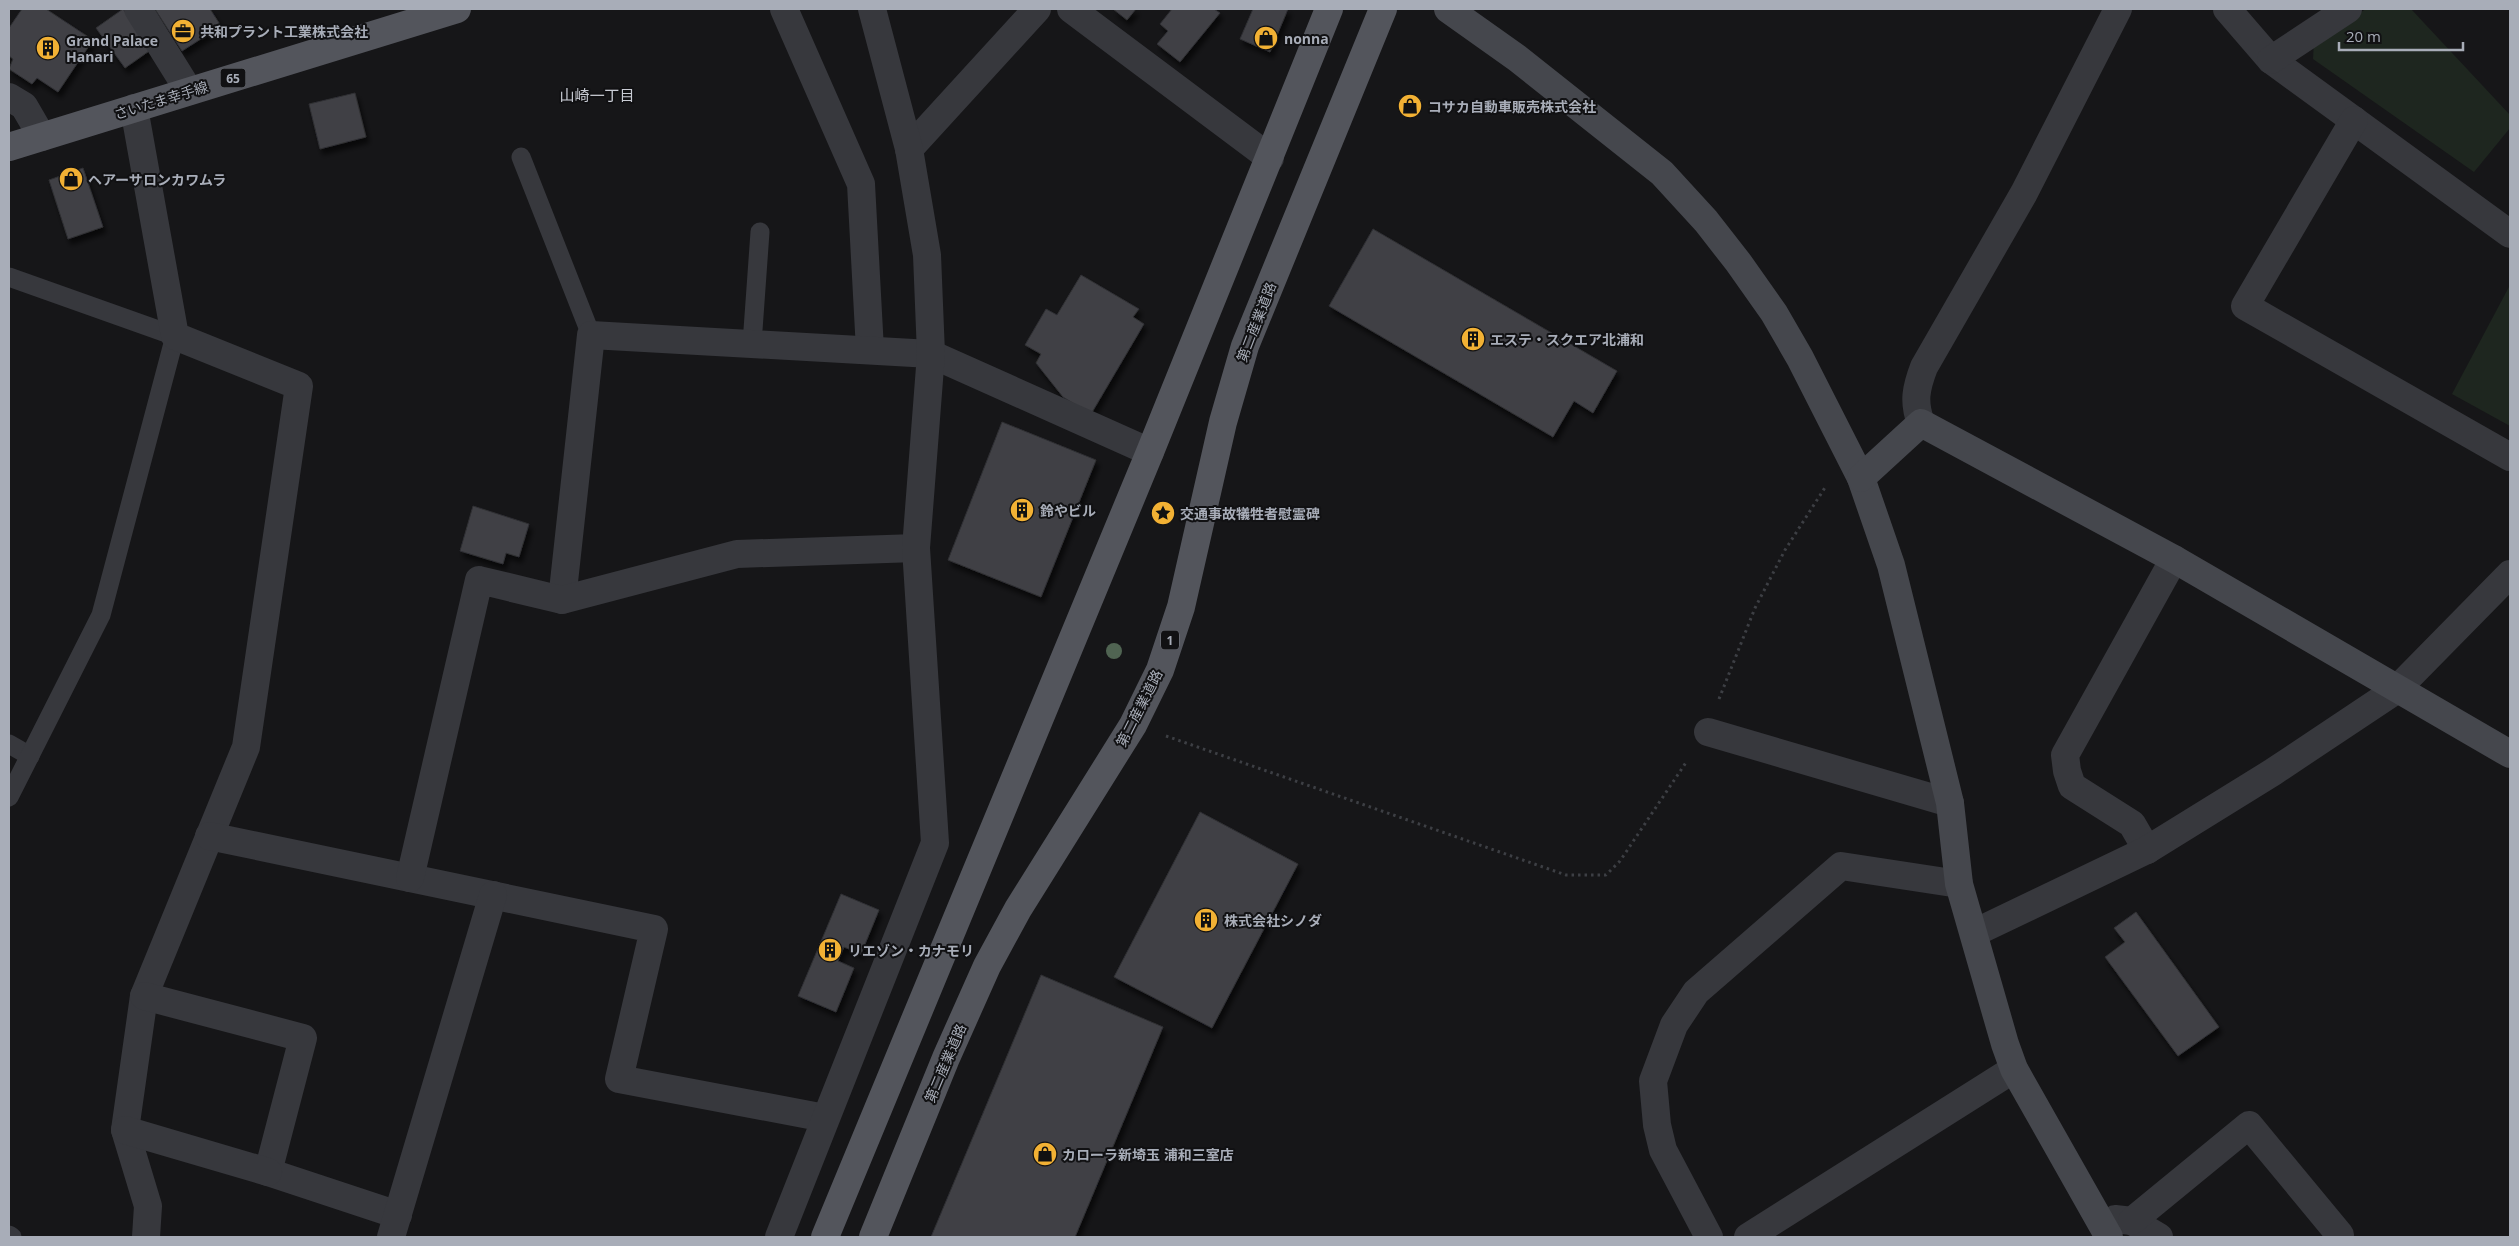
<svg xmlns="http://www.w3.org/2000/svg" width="2519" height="1246" font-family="'Open Sans','Noto Sans JP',sans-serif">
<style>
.green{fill:#1e261f}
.building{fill:#404145;stroke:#303034;filter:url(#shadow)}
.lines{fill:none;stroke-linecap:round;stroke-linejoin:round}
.path{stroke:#3d3f44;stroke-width:3;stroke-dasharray:2.5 4;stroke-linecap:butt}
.lane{stroke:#37383d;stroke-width:19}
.street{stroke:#37383d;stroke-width:28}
.secondary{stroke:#45474d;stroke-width:28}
.primary{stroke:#53555c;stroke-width:28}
.tree{fill:#506452}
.labels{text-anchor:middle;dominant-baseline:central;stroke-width:4;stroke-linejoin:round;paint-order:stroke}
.shield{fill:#111113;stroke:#7b7e86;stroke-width:1}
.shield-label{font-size:12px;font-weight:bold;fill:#a8adb8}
.poi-label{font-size:14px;font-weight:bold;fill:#a8adb8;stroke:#111113;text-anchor:start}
.street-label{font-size:14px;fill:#a8adb8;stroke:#111113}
.neighbourhood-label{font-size:15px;fill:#c9ccd4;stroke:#111113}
</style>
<defs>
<filter id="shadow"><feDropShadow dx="3" dy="5.5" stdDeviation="2.5" flood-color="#0009"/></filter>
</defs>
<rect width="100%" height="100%" fill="#161618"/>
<g class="green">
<path d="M2366,9H2411L2510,115V128L2474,172L2313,59L2314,41Z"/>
<path d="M2510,285V426L2452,394Z"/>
</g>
<g class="building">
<path d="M22,9H46L93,40L58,92L37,78L32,84L9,69L13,59L9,56V28Z"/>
<path d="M123,9L152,49L125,68L96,28Z"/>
<path d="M155,9H210L221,26L182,51Z"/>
<path d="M1113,9H1136L1127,20Z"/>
<path d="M1172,9H1214L1220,13L1180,62L1157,44L1168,31L1160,24Z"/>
<path d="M1253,9H1288L1270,52L1240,39Z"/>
<path d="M355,93L366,137L320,149L309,104Z"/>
<path d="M83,168L103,227L68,239L49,180Z"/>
<path d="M1373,229L1617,371L1593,413L1574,401L1553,437L1329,306Z"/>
<path d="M1081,275L1139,309L1133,317L1144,324L1091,414L1063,397L1036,363L1041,354L1025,345L1046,309L1057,315Z"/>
<path d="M1002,422L1096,460L1041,597L948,560Z"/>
<path d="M473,506L529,524L519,557L506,553L503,564L460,551Z"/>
<path d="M1200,812L1298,864L1212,1028L1114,977Z"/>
<path d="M841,894L879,910L861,954L844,947L838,961L854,968L836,1012L798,996Z"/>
<path d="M2136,912L2219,1027L2178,1056L2105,957L2125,942L2114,928Z"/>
<path d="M1041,975L1163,1027L1075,1237H931Z"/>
</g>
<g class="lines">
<g class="path">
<path d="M1719,699L1755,608L1785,550L1826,486"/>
<path d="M1166,736L1566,875H1606L1620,861L1687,761"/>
</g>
<g class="lane">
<path d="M521,157L591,335"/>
<path d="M752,344L760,232"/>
<path d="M9,744L30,756"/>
<path d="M9,797L101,615L175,336L9,277"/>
<path d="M9,1235L12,1237"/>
</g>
<g class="street">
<path d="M138,9L189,91"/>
<path d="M784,9L861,184L870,350"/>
<path d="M1071,9L1270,158"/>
<path d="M2227,9L2271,60L2510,234"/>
<path d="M2271,60L2348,9"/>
<path d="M9,97L24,106L42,137"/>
<path d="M134,108L175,336L299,386L246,747L144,996L125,1130L148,1206L146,1237"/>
<path d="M2354,120L2245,306L2510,457"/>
<path d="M909,149L1037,9"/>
<path d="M1921,423C1913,402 1916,388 1924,367L2024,193L2118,9"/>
<path d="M562,600L591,335L931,354L1150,452"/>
<path d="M1708,732L1950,803"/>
<path d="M209,836L654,929L619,1079L825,1118"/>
<path d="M2147,850L2132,824L2072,786L2067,771L2065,755L2174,559"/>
<path d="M410,878L479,580L562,600L737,554L916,548"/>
<path d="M1974,933L2147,850L2273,772L2396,690L2510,574"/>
<path d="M144,996L303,1038L268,1172L398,1215"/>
<path d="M125,1130L268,1172"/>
<path d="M2115,1219L2132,1221L2159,1237"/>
<path d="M2132,1221L2249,1125L2340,1235L2337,1237"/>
<path d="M391,1237L493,895"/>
<path d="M779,1237L935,843L916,548L931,354L927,255L909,149L872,9"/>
<path d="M1709,1237L1663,1150L1657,1125L1653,1081L1674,1025L1696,992L1841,866L1959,884"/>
<path d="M1748,1237L2014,1069"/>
</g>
<g class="secondary">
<path d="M1448,9L1517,58L1662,173L1706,221L1738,262L1774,313L1800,358L1861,478L1891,565L1950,803L1959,884L2005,1044L2014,1069L2109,1237"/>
<path d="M1861,478L1921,423L2174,559L2510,754"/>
</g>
<g class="primary">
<path d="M9,147L457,9"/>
<path d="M825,1237L1150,452L1329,9"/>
<path d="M873,1237L946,1058L987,966L1018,909L1133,725L1160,670L1181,607L1223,422L1245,346L1383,9"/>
</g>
</g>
<circle class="tree" cx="1114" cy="651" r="8"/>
<defs>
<g id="office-disc" transform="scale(1.25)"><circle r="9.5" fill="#f2b134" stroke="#111113"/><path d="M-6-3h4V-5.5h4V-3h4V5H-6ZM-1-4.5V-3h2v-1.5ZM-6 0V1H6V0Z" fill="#111"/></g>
<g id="shop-disc" transform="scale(1.25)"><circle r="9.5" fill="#f2b134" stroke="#111113"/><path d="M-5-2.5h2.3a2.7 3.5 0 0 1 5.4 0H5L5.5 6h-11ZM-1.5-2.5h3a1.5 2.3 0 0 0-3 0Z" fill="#111"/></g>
<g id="building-disc" transform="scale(1.25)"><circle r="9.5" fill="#f2b134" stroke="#111113"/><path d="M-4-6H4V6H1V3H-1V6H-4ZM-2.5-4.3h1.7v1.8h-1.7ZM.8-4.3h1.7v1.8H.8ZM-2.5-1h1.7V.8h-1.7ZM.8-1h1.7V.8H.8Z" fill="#111"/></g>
<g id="sight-disc" transform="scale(1.25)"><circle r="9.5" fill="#f2b134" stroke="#111113"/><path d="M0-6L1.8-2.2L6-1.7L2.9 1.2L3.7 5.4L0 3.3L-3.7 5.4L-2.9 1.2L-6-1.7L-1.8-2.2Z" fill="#111"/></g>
</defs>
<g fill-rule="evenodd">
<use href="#office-disc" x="183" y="31"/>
<use href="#shop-disc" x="1266" y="38"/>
<use href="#building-disc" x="48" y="48"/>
<use href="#shop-disc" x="1410" y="106"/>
<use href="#shop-disc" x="71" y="179"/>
<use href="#building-disc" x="1473" y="339"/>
<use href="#building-disc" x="1022" y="510"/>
<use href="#sight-disc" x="1163" y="513"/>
<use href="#building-disc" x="1206" y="920"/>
<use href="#building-disc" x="830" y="950"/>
<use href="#shop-disc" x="1045" y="1154"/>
</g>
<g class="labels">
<g class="shield">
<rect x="220.5" y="68.5" width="25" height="19" rx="4"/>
<rect x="1161" y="630.5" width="18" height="19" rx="4"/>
</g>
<g class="shield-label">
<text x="233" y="78">65</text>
<text x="1170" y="640">1</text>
</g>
<g class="poi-label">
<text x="200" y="31">共和プラント工業株式会社</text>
<text x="1284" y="38">nonna</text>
<text x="66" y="40">Grand Palace<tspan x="66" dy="16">Hanari</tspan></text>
<text x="1428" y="106">コサカ自動車販売株式会社</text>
<text x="88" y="179">ヘアーサロンカワムラ</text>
<text x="1490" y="339">エステ・スクエア北浦和</text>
<text x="1040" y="510">鈴やビル</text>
<text x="1180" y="513">交通事故犠牲者慰霊碑</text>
<text x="1224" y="920">株式会社シノダ</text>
<text x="848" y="950">リエゾン・カナモリ</text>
<text x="1062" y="1154">カローラ新埼玉 浦和三室店</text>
</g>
<g class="street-label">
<text transform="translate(161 100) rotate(-17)">さいたま幸手線</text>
<text transform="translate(1256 322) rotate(-69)">第二産業道路</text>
<text transform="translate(1139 708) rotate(-63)">第二産業道路</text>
<text transform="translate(945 1063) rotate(-67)">第二産業道路</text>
</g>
<g class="neighbourhood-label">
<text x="597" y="95">山崎一丁目</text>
</g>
</g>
<rect width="2519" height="1246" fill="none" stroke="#a8adb8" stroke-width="20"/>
<path d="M2339 42v8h124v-8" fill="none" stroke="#a8adb8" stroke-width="2.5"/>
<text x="2346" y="42" font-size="15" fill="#a8adb8" stroke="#111113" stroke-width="4" paint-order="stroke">20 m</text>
</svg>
